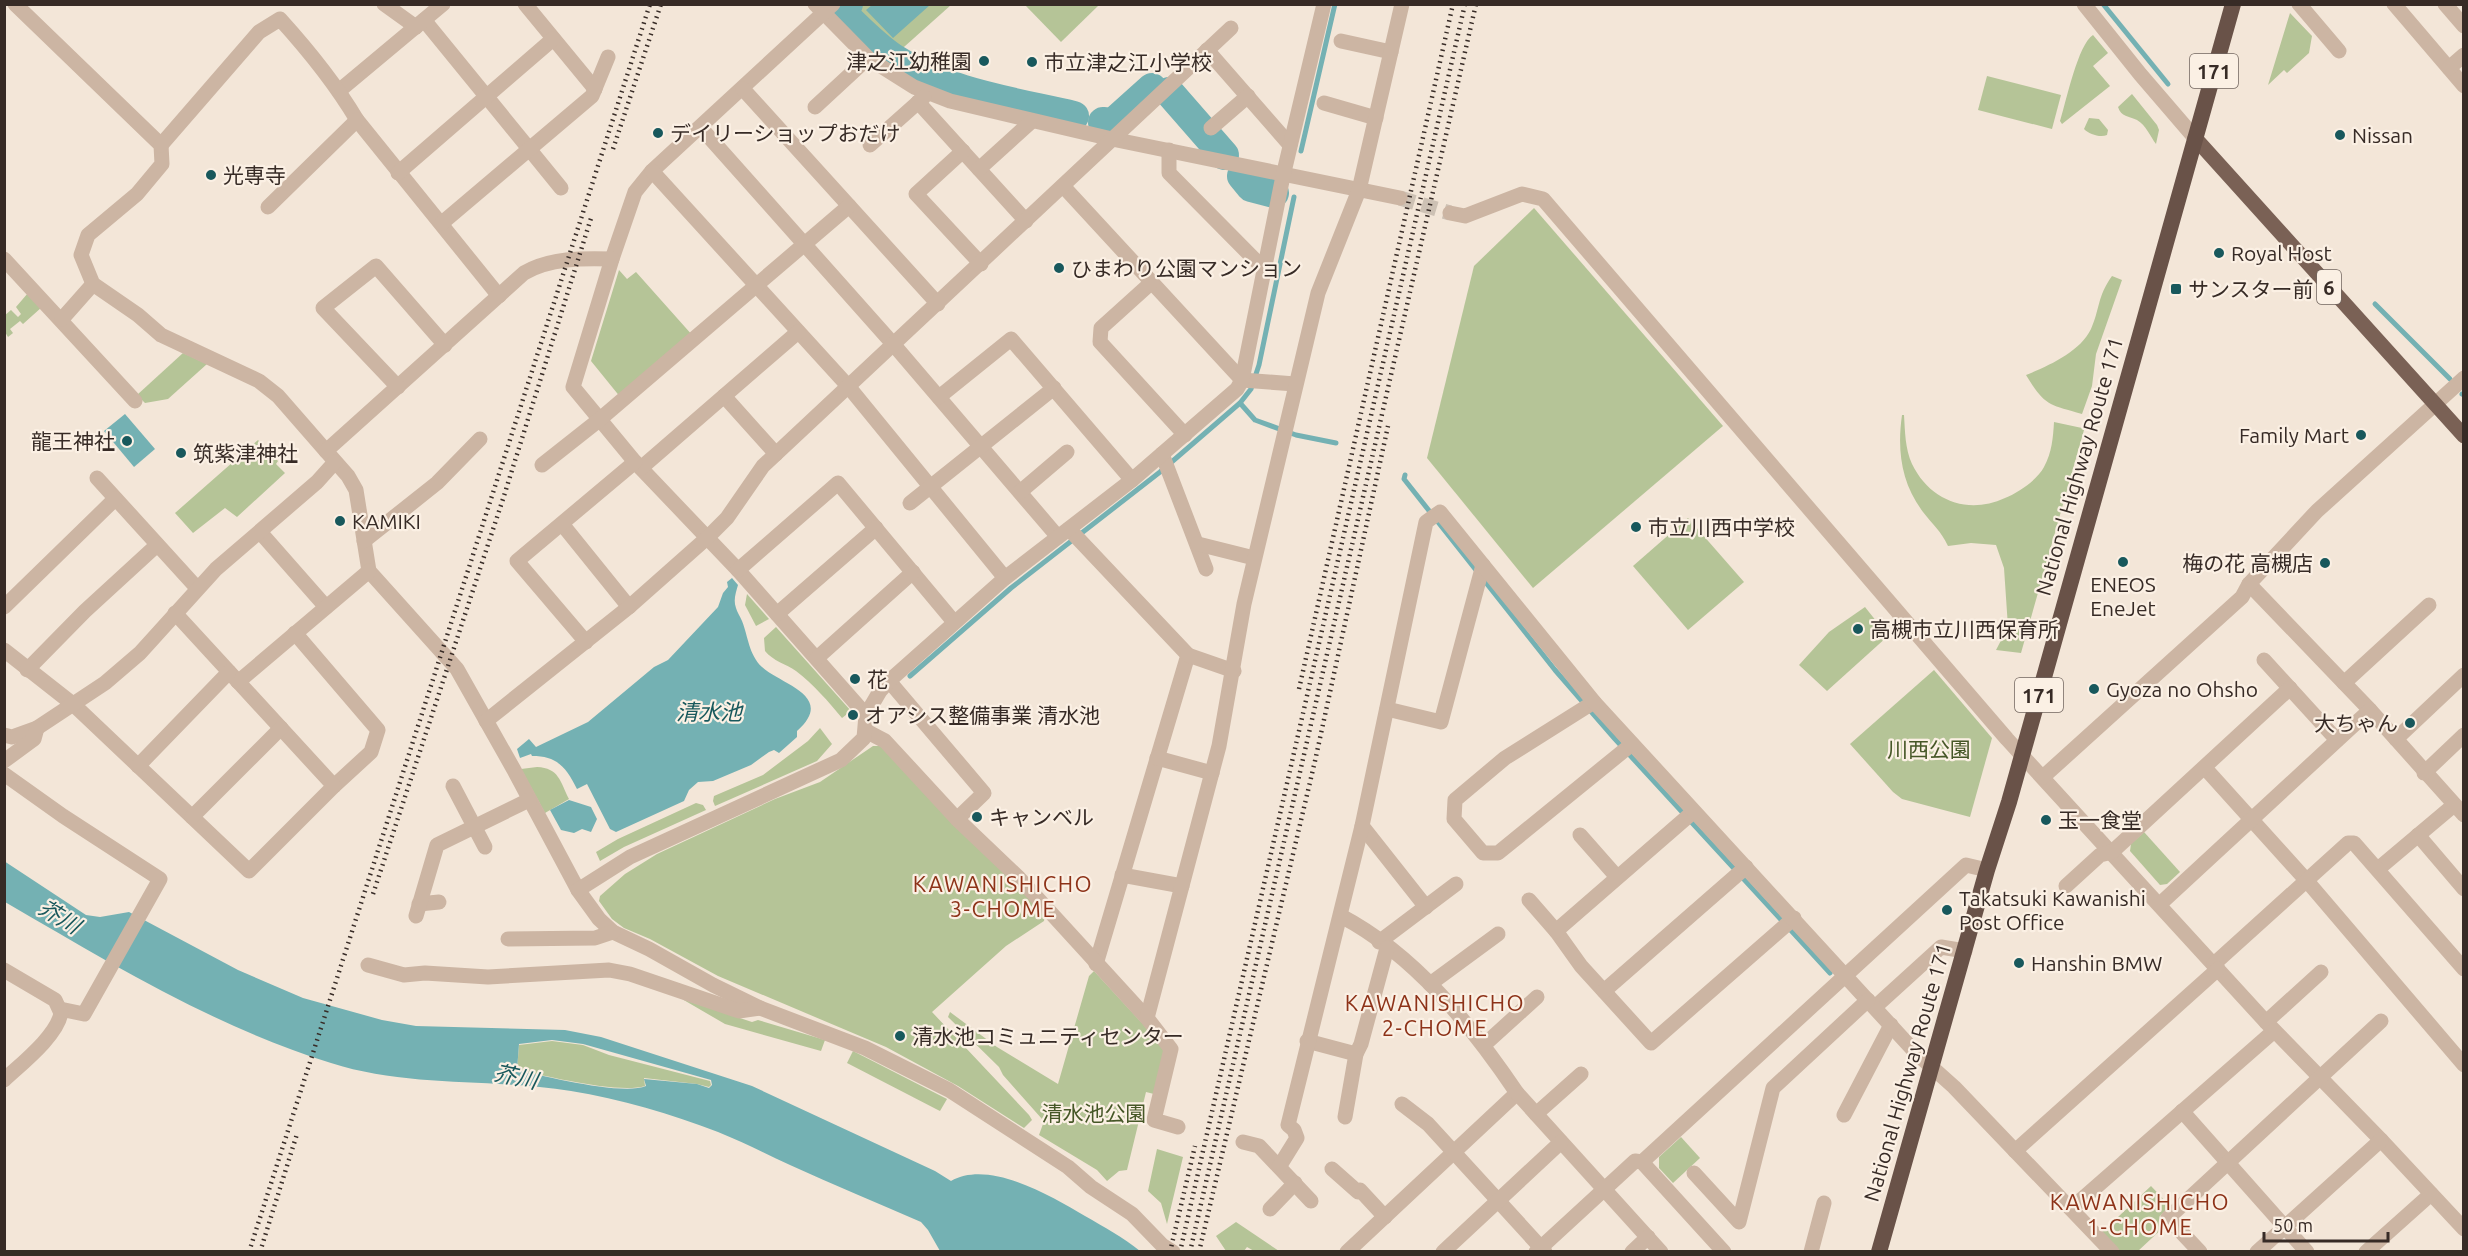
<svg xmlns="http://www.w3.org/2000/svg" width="2468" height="1256" font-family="Ubuntu,'Noto Sans JP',sans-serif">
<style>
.green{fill:#b5c497}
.water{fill:#74b1b3;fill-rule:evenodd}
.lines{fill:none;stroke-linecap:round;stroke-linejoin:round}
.stream{stroke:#74b1b3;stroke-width:5}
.river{stroke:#74b1b3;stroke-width:30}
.minor-tunnel{stroke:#cdc1b4;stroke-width:15;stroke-dasharray:15 8;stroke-linecap:butt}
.minor{stroke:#ccb5a3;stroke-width:15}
.primary{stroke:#7a6155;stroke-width:15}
.trunk{stroke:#695248;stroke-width:16}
.rail{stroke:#372b26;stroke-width:4.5;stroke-dasharray:1.5 4.5;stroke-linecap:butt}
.poi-dot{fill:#18585c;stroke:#fbf0e4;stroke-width:2}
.labels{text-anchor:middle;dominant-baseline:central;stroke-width:4.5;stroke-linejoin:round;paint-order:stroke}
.shield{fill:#fbf0e4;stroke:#72665f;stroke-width:1.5}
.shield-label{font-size:20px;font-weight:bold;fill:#372b26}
.poi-label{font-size:21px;fill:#372b26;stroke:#fbf0e4;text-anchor:start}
.street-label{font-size:21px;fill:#372b26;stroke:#fbf0e4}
.park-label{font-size:21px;fill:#465727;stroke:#fbf0e4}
.water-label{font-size:22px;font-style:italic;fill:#18585c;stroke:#fbf0e4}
.neighbourhood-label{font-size:22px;letter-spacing:1.5px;fill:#8d3218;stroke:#fbf0e4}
</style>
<rect width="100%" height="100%" fill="#f3e6d8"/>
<g class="green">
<path d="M851,4L951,5L895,55L874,39L847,9Z"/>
<path d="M1025,5H1099L1061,42Z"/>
<path d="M2290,13L2312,36L2309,53L2287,73L2284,70L2268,85Z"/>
<path d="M2093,35L2108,53L2093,66L2110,86L2062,124L2060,121C2066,102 2078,44 2093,35Z"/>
<path d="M1987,76L2061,95L2052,129L1978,110Z"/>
<path d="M2132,94L2157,125L2159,130L2156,144C2150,136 2146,125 2137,120C2129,116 2121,117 2118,107Z"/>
<path d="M2089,118L2099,119L2108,130L2107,135C2100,138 2089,134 2084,129Z"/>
<path d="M1534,208L1723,426L1533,588L1427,458L1474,266Z"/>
<path d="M619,270L627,279L636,272L693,336L621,398L591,361Z"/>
<path d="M2112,276L2122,280L2096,354L2092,386L2082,414C2048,404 2045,406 2026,375C2048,366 2080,352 2091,329C2100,309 2097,297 2112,276Z"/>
<path d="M28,293L42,307L23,324L20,321L10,329L13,333L8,337L5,332L4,316L11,310L18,317L21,314L16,307Z"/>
<path d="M183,353L207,364L168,399L145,403L137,395Z"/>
<path d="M1902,415H1904C1905,431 1905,449 1912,464C1930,501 1968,515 2005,498C2019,492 2037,480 2044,467C2052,452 2053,438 2054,422L2082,428L2084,430L2021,653L1996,650L2008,627L2004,568L1996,545L1971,543L1948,546C1941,531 1933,525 1923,512C1901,483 1897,450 1902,415Z"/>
<path d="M258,440L278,461L276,464L285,473L237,517L225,508L193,533L175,513Z"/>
<path d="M1688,518L1744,582L1688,630L1633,566Z"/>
<path d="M747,594L769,619L756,626L745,605Z"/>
<path d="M1865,607L1888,636L1827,691L1799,665L1829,632Z"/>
<path d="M776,627L851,711L842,718C828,701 814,685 796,671C786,664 773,661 765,651L764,638Z"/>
<path d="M1934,670L1992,738L1970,817L1902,799L1893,792L1850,744Z"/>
<path d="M820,728L832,744L817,761L715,806L713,801L714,796L763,775L808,741Z"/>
<path d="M873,746H881L1045,914L1044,921L1006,946L932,1012L1029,1115L1032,1120L1024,1128L958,1086L886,1047L718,976L650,939L624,928L612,919L599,901L600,896L625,874L657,854L775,799L820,782Z"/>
<path d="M537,767C559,768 560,781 569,799L545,813L521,769Z"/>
<path d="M696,803L703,805L706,810L624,847L600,861L596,852L618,839Z"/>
<path d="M2144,832L2180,872L2167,884L2160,885L2130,851L2131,844Z"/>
<path d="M1094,971L1165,1048L1154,1094L1146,1092L1127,1170L1119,1171L1107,1181L1097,1170L1039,1135L1043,1124L1042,1119L1003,1075L999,1067L948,1017L950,1012L997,1047L1058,1084L1089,976Z"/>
<path d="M682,999L752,1022L758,1020L825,1040L821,1051L725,1024Z"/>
<path d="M552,1041L583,1045L609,1055L710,1081L711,1085L709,1087L697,1084L644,1078L645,1086C618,1094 547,1076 517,1070L519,1045Z"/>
<path d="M853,1051L947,1099L940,1111L936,1109L847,1063Z"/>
<path d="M1681,1137L1700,1158L1673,1183L1659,1168V1157Z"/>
<path d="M1157,1149L1183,1157L1167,1224L1161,1203L1148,1191Z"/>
<path d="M2151,1186L2170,1206L2159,1217L2166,1225L2138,1251H2120L2102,1232Z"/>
<path d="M1236,1222L1279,1251H1254L1247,1247L1244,1251H1226L1216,1236Z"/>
</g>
<g class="water">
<path d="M872,5V4L930,5L893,38L866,10Z"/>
<path d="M125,414L155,449L134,467L104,431Z"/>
<path d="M732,578L738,585C736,592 733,600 736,608C737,612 740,616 742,621C748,636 749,655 762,667C782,685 836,696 797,731V737L779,753L774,750L769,752L751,765L713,781L698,782L689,790L684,801L616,832L610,829L587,784L577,789C566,767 557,756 532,756L531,754L520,758L517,749L529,739L536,747L588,722L654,667L668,660L718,607L723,593L728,587L727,582Z"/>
<path d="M569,800L591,807L597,819L591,832L582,829L574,833L561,830L550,810Z"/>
<path d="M4,861L86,915L100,917L129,912L238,970L303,998L382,1020L416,1026L565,1030L601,1037L752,1086L935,1171L951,1181C990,1159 1052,1197 1085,1216C1104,1227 1123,1237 1140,1251H940L928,1230L921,1222C878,1203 834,1185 790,1165C766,1154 743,1142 718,1132C672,1114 620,1099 571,1091C491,1078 409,1088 331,1063C215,1027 110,963 5,902ZM552,1040L583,1044L711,1080L712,1085L709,1088L697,1084L644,1079L646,1086C623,1096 544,1076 517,1070L519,1044Z"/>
</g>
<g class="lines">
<g class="stream">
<path d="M2103,4L2168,84"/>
<path d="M1301,151L1335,4"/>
<path d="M2375,304L2450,379"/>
<path d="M2462,394L2464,395"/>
<path d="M1240,403L1255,420L1296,435L1336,443"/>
<path d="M1405,475L1404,479L1555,670L1615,739L1830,973"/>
<path d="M910,676L1011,588L1160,472L1240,403L1251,389L1259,365L1294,197"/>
</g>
<g class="river">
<path d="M848,4L845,7L844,15C860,30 875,46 893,58C946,93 1014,102 1074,116"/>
<path d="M1169,92L1224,155"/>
<path d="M1103,122L1113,123L1152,88"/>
<path d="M1242,176L1251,187L1274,193"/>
</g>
<path class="minor-tunnel" d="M1400,198L1450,213"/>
<g class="minor">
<path d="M15,4L161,145L162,164L137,194L88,235L81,255L93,284L138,315L161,335L259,381L278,396L326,451"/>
<path d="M384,4L416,27"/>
<path d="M525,4L595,89"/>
<path d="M815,4L868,58L914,87L950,101L1112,139L1400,198"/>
<path d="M833,4L652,171L635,192L612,259L573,387L635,462L738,570L866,715"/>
<path d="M2084,4L2140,74L2195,138"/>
<path d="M2299,4L2339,51"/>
<path d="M2394,4L2464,86"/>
<path d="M2445,4L2464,26"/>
<path d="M424,20L561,188"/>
<path d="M1341,41L1391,52"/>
<path d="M1207,50L1290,145"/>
<path d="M2449,68L2464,55"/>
<path d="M743,89L938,304"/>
<path d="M340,90L443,4"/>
<path d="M918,102L1026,221"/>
<path d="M1324,103L1376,118"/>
<path d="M815,107L868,58"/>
<path d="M701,128L894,345L1058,537"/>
<path d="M1211,128L1248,96"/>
<path d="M161,145L259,32L280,19C309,51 335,83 357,120L499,296"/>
<path d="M870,145L924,97"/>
<path d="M1169,150V173L1264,269"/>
<path d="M963,151L916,194L981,264"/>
<path d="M979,169L1032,121"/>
<path d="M652,171L848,386L1005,578"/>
<path d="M398,173L553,39"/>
<path d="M1063,186L1242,380L1295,384"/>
<path d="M268,207L357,120"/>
<path d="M1450,213L1465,216L1522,194L1543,199L2007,739L2266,1022L2381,1140L2464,1229"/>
<path d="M442,223L592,96L608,57"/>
<path d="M4,259L135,401"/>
<path d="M612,259C583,258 549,258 524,273L326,451L348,476L356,490L369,571L457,669L514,770L578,890L599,919L613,932L649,949L713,985L760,1008L865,1048L949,1090L1068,1167L1091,1187L1132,1214L1162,1245L1173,1252"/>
<path d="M1152,282L1101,328L1100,342L1185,435"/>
<path d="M62,319L93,284"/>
<path d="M398,387L323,308L376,266L445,345"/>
<path d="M724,396L776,454"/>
<path d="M939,397L1011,339L1132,480"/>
<path d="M1162,454L1206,569"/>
<path d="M542,465L599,420L849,206"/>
<path d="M641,468L798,332"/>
<path d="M97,478L197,588"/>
<path d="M1020,492L1067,452"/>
<path d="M910,503L1054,388"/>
<path d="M562,524L629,607"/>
<path d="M1069,529L1188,655L1096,964"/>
<path d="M260,532L326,607"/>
<path d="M364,541L437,483L480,439"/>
<path d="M1198,544L1254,558"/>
<path d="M738,570L838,483L954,622"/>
<path d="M2249,584L2370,710L2464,815"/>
<path d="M4,607L115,499"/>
<path d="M777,614L876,528"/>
<path d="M295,633L378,730L371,752L334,786"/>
<path d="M586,642L517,561L635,462"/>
<path d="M4,650L74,705L249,871L334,786L175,613"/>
<path d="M1188,655L1234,671"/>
<path d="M817,658L913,572"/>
<path d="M2264,660L2337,740"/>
<path d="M27,670L85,611L157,545"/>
<path d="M889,681L984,793L957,819"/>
<path d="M238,682L369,571"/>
<path d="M2344,683L2429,605"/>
<path d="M1594,702L1505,758L1455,800L1454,819L1483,853H1498L1632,744"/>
<path d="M1387,709L1441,722L1483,565"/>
<path d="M486,721L629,607L708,537L727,518L763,466L1231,28"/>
<path d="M866,731L885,741L957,819L1019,878L1147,1018L1171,1049L1154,1120L1178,1127"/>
<path d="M4,735L12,737L37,728L105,683L140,653L216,569L317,482L335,462"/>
<path d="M2396,739L2464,675"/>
<path d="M1157,758L1212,773"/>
<path d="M4,761L34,739L37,728"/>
<path d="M138,766L229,672"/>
<path d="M2205,768L2307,881L2464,1065"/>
<path d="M2424,773L2464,735"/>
<path d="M4,774L63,816L160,879L84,1014L60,1009"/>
<path d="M2043,777L2242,597L2249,584L2317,511L2464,378"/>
<path d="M453,786L485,847"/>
<path d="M192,817L281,728"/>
<path d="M1362,826L1426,907"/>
<path d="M1580,835L1617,877"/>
<path d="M2418,835L2464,889"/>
<path d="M2378,869L2454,805"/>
<path d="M1122,875L1182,886"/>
<path d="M2066,886L2100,855L2112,852L2290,688"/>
<path d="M578,890L630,857L841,760L864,738L866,715L880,691L889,681L1005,578L1132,480L1237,389L1242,380L1283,176L1324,4"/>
<path d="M1529,900L1556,931L1581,966L1651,1043L1794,918"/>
<path d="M419,904L439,902"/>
<path d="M2160,904L2370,710"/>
<path d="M416,916L437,845L529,800"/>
<path d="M1341,916C1415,955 1471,1025 1517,1093L1347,1252"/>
<path d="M1556,931L1693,812"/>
<path d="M508,939L595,938L613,932"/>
<path d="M1379,942L1456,884"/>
<path d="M2214,964L2348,843H2354L2464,969"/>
<path d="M368,965L404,975L425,973L488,977L609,970L630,974L739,1011L760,1008"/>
<path d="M4,970L55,1000L61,1013C57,1036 21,1064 4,1080"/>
<path d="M1430,984L1498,934"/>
<path d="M1604,991L1746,867"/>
<path d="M1875,1007L1941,947L1965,951"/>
<path d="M1147,1018L1219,746L1244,604L1318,293L1359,190L1402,4"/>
<path d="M2266,1022L2321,972"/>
<path d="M1307,1041L1356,1054"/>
<path d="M1484,1045L1537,997"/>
<path d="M1517,1093L1661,1252"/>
<path d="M1402,1104L1428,1124L1545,1252"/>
<path d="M2182,1111L2307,1252"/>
<path d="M1536,1114L1581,1074"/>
<path d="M1844,1115L1891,1025"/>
<path d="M1345,1117L1356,1054L1361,1044L1387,948"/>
<path d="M1243,1142L1259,1146L1311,1201"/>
<path d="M2015,1151L2218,969"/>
<path d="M1642,1162L1966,865L1987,870"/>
<path d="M1279,1167L1297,1138L1294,1130L1288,1125L1362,826L1426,522L1440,512L1594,702L1916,1053L1954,1087L2112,1252"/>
<path d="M1332,1169L1358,1192L1360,1190L1385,1217"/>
<path d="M1694,1173L1739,1222L1773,1088L1868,1000"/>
<path d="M2072,1208L2274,1031"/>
<path d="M1270,1209L1295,1183"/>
<path d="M1443,1252L1561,1142"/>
<path d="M1536,1252L1635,1161L1642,1162L1724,1252"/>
<path d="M1632,1252L1648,1237"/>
<path d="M1811,1252L1824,1203"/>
<path d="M2200,1252L2168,1218L2381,1021"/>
<path d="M2257,1252L2381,1140"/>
<path d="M2366,1252L2431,1194"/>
</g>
<path class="primary" d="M2195,138L2464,436"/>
<path class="trunk" d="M1879,1252L1987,870L2009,802L2233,4"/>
<g class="rail">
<path d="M613,149L661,4"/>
<path d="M1299,689L1453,4"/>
<path d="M373,894L503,499L592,215"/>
<path d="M249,1252L650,4"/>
<path d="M260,1252L297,1134"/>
<path d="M1170,1252L1195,1146"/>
<path d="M1180,1252L1465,4"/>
<path d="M1190,1252L1476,4"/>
<path d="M1199,1252L1315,761L1388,426"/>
</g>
</g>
<g class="poi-dot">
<circle cx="984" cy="61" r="6"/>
<circle cx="1032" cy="62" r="6"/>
<circle cx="658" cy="133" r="6"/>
<circle cx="2340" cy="135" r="6"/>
<circle cx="211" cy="175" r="6"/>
<circle cx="2219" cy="253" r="6"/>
<circle cx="1059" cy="268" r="6"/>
<rect x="2170" y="283" width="12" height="12" rx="3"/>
<circle cx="2361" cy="435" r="6"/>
<circle cx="127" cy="441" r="6"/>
<circle cx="181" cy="453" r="6"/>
<circle cx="340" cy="521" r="6"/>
<circle cx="1636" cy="527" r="6"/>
<circle cx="2123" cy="562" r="6"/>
<circle cx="2325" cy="563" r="6"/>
<circle cx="1858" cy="629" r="6"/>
<circle cx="855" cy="679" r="6"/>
<circle cx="2094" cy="689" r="6"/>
<circle cx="853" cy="715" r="6"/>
<circle cx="2410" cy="723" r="6"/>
<circle cx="977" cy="817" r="6"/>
<circle cx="2046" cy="820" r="6"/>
<circle cx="1947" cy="910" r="6"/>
<circle cx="2019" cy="963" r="6"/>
<circle cx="900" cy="1036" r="6"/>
</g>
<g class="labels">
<g class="shield">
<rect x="2190" y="54" width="48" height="34" rx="4.5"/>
<rect x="2317" y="270" width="24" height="34" rx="4.5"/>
<rect x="2015" y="678" width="48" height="34" rx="4.5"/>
</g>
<g class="shield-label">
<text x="2214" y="71">171</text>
<text x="2329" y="287">6</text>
<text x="2039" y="695">171</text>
</g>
<g class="poi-label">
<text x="972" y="61" text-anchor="end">津之江幼稚園</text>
<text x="1044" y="62">市立津之江小学校</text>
<text x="670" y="133">デイリーショップおだけ</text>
<text x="2352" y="135">Nissan</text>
<text x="223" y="175">光専寺</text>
<text x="2231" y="253">Royal Host</text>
<text x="1071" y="268">ひまわり公園マンション</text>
<text x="2188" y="289">サンスター前</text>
<text x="2349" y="435" text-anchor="end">Family Mart</text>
<text x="115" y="441" text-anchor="end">龍王神社</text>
<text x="193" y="453">筑紫津神社</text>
<text x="352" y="521">KAMIKI</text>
<text x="1648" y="527">市立川西中学校</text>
<text x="2313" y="563" text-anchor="end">梅の花 高槻店</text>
<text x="2123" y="584" text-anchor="middle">ENEOS<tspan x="2123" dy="24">EneJet</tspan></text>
<text x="1870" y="629">高槻市立川西保育所</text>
<text x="867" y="679">花</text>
<text x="2106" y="689">Gyoza no Ohsho</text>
<text x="865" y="715">オアシス整備事業 清水池</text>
<text x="2398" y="723" text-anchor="end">大ちゃん</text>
<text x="989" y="817">キャンベル</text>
<text x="2058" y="820">玉一食堂</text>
<text x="1959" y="898">Takatsuki Kawanishi<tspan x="1959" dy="24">Post Office</tspan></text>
<text x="2031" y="963">Hanshin BMW</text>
<text x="912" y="1036">清水池コミュニティセンター</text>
</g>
<g class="street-label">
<text transform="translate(2079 466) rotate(-74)">National Highway Route 171</text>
<text transform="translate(1907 1072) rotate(-74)">National Highway Route 171</text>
</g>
<g class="park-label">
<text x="1929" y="749">川西公園</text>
<text x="1094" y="1113">清水池公園</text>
</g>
<g class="water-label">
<text x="709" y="711">清水池</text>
<text transform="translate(60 916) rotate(31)">芥川</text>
<text transform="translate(516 1076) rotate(12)">芥川</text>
</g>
<g class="neighbourhood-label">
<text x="1003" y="883">KAWANISHICHO<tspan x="1003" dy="25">3-CHOME</tspan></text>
<text x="1435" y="1002">KAWANISHICHO<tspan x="1435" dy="25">2-CHOME</tspan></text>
<text x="2140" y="1201">KAWANISHICHO<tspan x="2140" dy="25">1-CHOME</tspan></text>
</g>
</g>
<rect width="2468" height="1256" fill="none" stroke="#372b26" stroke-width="12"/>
<path d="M2264 1232v9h124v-9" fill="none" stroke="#372b26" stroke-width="3"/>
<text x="2273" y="1232" font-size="18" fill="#372b26" stroke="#fbf0e4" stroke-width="4.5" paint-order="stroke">50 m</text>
</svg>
